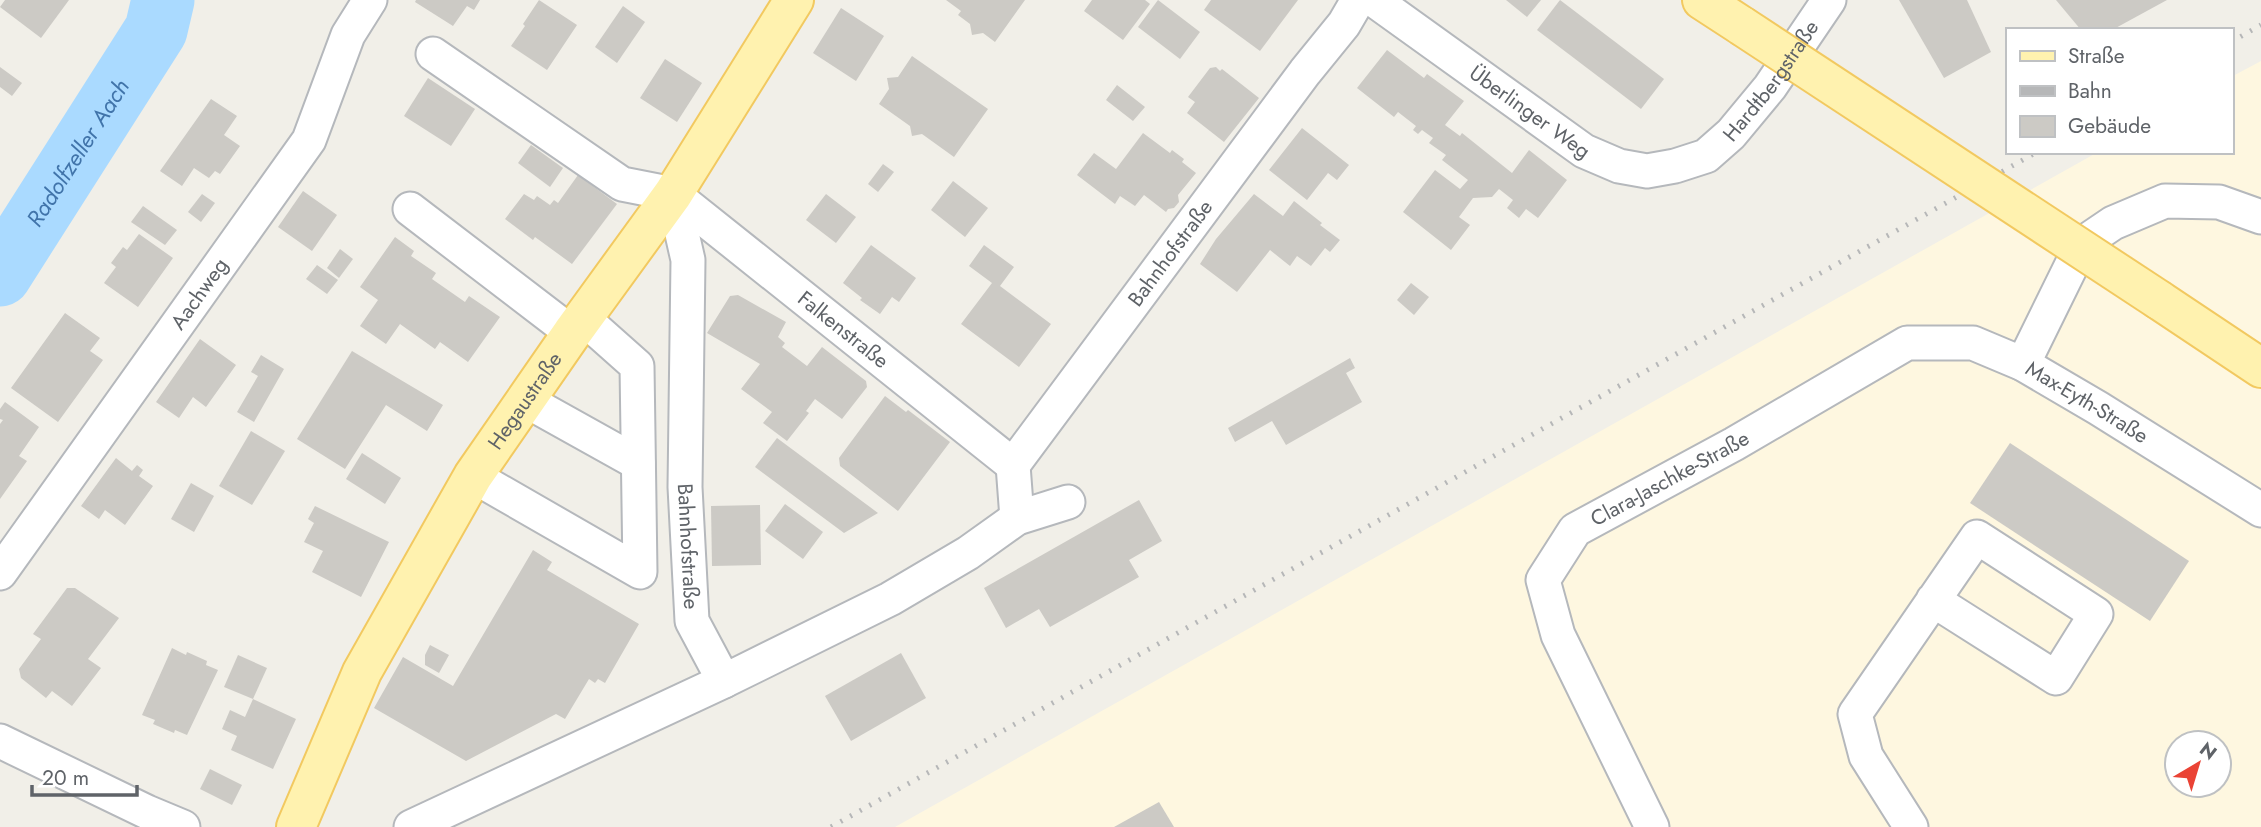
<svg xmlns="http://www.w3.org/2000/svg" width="2261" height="827" font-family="Jost,sans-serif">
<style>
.commercial{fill:#fef7e0;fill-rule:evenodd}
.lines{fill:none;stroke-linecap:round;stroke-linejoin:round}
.river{stroke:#aadaff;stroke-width:63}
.building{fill:#cccac5}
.minor-casing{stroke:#b5b8bc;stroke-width:37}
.major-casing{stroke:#f2c960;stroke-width:42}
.minor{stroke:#fff;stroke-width:33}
.major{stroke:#fff2af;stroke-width:38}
.rail{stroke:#b6b7b8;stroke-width:5;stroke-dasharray:2 9;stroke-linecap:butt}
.major-bridge-casing{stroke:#f2c960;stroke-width:42;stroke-linecap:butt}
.major-bridge{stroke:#fff2af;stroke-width:38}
.labels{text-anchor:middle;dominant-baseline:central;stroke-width:5;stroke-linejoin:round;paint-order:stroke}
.street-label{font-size:21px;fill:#5f6368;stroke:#fff}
.water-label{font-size:23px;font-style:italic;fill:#4174aa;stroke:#fff}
</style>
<rect width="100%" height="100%" fill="#f1efe8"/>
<path class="commercial" d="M2261,61V827H895L2098,152H2231V77ZM2177,743H2219V785H2177Z"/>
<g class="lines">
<path class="river" id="s1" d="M0,275L156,30L163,0"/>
</g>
<g class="building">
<path d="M5,0H69L41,38L0,7Z"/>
<path d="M416,0H480L474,10L467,6L453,26L415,2Z"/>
<path d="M539,0L577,25L547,70L511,46L525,26L523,24Z"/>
<path d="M946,0H1025L995,42L983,33L972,35L970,24L958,15L961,11Z"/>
<path d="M1092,0H1145L1150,4L1123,40L1084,11Z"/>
<path d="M1158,0L1200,32L1180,59L1138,27Z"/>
<path d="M1211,0H1298L1260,51L1204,10Z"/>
<path d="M1506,0H1541L1527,17Z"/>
<path d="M1560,0L1664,79L1641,109L1537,30Z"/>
<path d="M1899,0H1967L1991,52L1944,78Z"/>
<path d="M2056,0H2167L2112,30H2081Z"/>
<path d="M623,6L645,22L617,63L595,47Z"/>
<path d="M841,8L884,36L856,81L813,53Z"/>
<path d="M1387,50L1424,78L1427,74L1464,101L1445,125L1460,136L1462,133L1512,173L1529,150L1567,180L1538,218L1526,209L1519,218L1507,208L1513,200L1499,189L1492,197L1473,198L1459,217L1470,225L1451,250L1403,212L1435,170L1460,189L1468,180L1442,160L1446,155L1429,143L1433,138L1422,130L1418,134L1413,130L1416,126L1398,112L1394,117L1357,88Z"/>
<path d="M912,56L988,109L954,157L922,134L912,136L910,126L879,104L889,89L887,78L898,77Z"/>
<path d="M665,59L702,83L677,122L640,98Z"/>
<path d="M0,67L22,83L12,96L0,87Z"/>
<path d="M1216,67L1220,71L1222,69L1259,98L1224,142L1187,113L1195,102L1188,97L1210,68Z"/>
<path d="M428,78L475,109L451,146L404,116Z"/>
<path d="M1117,85L1145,107L1133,121L1106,100Z"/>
<path d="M211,99L237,116L224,135L240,146L220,174L215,171L209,178L194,168L182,186L160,171Z"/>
<path d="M1302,128L1349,165L1337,180L1328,173L1307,200L1269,170Z"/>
<path d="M1143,133L1170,153L1172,150L1184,159L1182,162L1196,173L1178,195L1179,202L1174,208L1168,209L1166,212L1144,195L1135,206L1120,196L1115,204L1077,175L1094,153L1116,169Z"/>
<path d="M531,145L563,168L550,187L518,163Z"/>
<path d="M883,164L894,172L878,192L868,184Z"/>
<path d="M578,175L617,204L572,264L535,237L533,240L505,219L524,194L534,200L537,196L550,205L554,200L558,203Z"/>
<path d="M953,181L988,208L965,237L931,210Z"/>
<path d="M303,191L337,215L312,251L278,227Z"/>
<path d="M202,194L215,203L201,222L188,212Z"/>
<path d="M826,194L856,217L836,243L806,220Z"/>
<path d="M1254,194L1283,216L1294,201L1322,223L1320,225L1340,240L1330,252L1325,248L1311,266L1297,256L1290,266L1270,250L1237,292L1200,264L1216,239Z"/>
<path d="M143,206L177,230L165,245L131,222Z"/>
<path d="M139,234L173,258L138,307L104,283L116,267L111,263L123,247L127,250Z"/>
<path d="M395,237L414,251L411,256L436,273L432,279L465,302L469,296L500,317L468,362L440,342L435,349L400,324L386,344L360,326L378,300L360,287Z"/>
<path d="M871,245L916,278L899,302L892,297L880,314L860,300L862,298L843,283Z"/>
<path d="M984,245L1014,267L1000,286L1051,324L1019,367L961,324L992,283L969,266Z"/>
<path d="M340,249L353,259L339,278L327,268Z"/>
<path d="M317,265L338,280L327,294L306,279Z"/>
<path d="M1411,283L1429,297L1414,315L1397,300Z"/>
<path d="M738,295L786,322L778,337L785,343L782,347L807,366L822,347L866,381L867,387L842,419L815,399L806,411L809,413L787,441L763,423L772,412L741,389L760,364L707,333L730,296Z"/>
<path d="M65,313L100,338L90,351L103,360L58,422L11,388Z"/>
<path d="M200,339L236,365L206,407L193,397L179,418L156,402Z"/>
<path d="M352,351L443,405L427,431L386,405L345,469L297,439Z"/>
<path d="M261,355L284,369L254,422L237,412L258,376L251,372Z"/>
<path d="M1350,358L1355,368L1346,373L1362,402L1286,445L1272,421L1235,442L1228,428Z"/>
<path d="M885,396L906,412L908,410L950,442L898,511L840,466L839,458Z"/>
<path d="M5,402L39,427L19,456L27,461L0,499V424L3,420L0,419V409Z"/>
<path d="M251,431L285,451L252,505L219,486Z"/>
<path d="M777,438L878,513L844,533L755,467Z"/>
<path d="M2010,443L2189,561L2150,621L1970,503Z"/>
<path d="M362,453L401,478L385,504L346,479Z"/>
<path d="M116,458L132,471L137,465L143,470L139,476L153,486L125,525L105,510L99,519L81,506Z"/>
<path d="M191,483L214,496L194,532L171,519Z"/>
<path d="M1139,500L1162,541L1129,560L1139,577L1050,627L1039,609L1006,628L984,588Z"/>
<path d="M785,504L823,532L803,559L765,531Z"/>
<path d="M760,505L761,565L712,566L711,506Z"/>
<path d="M315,506L389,542L361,597L312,572L323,551L304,542L314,523L308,519Z"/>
<path d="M533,550L552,562L547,570L639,624L605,683L598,679L595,683L589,679L565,719L556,714L466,761L374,708L403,657L453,686Z"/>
<path d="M67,588H75L119,618L88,659L101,668L72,706L52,691L46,698L21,678L19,669L41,639L33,634Z"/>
<path d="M430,645L449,655L439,673L425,665V655Z"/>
<path d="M172,648L186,655L187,652L207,661L206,665L218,670L187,735L175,730L174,733L153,724L155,720L142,715Z"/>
<path d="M901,653L926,698L851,741L825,696Z"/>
<path d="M238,655L267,668L253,699L224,687Z"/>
<path d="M253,699L296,719L273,769L231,750L237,736L222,729L230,710L245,717Z"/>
<path d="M210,769L242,785L232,805L200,789Z"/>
<path d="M1159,802L1174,827H1114Z"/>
</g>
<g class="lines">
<g class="minor-casing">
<g id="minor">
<path id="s2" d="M1374,0L1584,151L1619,166L1647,171L1675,166L1706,156L1731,134L1770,87L1829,0"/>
<path id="s3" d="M433,54L622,184L673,194L1013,465"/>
<path id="s4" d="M673,194L688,260L685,487L692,621L724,681"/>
<path d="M410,209L572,333"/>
<path d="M2023,364L2082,244L2113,223L2165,201L2219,202L2261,217"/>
<path d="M525,400L638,463"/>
<path d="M473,476L640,572L637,366L583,318"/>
<path id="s5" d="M1017,518L1013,465L1305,72L1344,24L1358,0"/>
<path id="s6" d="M0,573L309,140L348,35L370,0"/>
<path d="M0,741L147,812L183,827"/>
<path d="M411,827L724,681L890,599L968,553L1017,518L1068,502"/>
<path id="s7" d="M1652,827L1558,635L1543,580L1575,530L1734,444L1907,343H1973L2023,364L2098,408L2261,510"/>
<path d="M1911,827L1866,756L1855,714L1977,537L2096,614L2056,678L1933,600"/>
</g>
</g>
<g class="major-casing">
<g id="major">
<path d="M1702,0L1742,26"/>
<path d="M2159,300L2261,368"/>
<path id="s8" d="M296,827L362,672L473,476L572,333L673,194L794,0"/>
</g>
</g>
<use href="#minor" class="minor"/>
<use href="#major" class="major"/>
<g class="rail">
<path d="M2231,42L2261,25"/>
<path d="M831,827L2037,152"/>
</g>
<g class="major-bridge-casing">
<path id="major-bridge" d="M1742,26L2159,300"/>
</g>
<use href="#major-bridge" class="major-bridge"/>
</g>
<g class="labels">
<g class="street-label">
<text stroke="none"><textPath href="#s2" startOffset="486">Hardtbergstraße</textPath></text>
<text stroke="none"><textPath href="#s2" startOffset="192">Überlinger Weg</textPath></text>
<text stroke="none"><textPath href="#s5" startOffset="317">Bahnhofstraße</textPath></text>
<text stroke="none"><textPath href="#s6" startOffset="343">Aachweg</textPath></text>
<text stroke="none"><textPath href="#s3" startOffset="499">Falkenstraße</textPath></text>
<text stroke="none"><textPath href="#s8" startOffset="485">Hegaustraße</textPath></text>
<text stroke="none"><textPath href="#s7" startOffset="906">Max-Eyth-Straße</textPath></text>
<text stroke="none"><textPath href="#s7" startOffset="438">Clara-Jaschke-Straße</textPath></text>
<text stroke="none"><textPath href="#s4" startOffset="354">Bahnhofstraße</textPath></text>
</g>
<g class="water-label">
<text stroke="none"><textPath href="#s1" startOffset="145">Radolfzeller Aach</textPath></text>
</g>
</g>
<rect x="2006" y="28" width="228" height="126" fill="#ffffff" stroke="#bfc1c3" stroke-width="2"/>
<rect x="2020" y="51" width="35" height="10" fill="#fff2af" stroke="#bfc1c3" stroke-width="2"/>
<text x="2068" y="63" font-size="21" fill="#5f6368">Straße</text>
<rect x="2020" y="86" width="35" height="10" fill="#b6b7b8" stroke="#bfc1c3" stroke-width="2"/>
<text x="2068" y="98" font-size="21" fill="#5f6368">Bahn</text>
<rect x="2020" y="116" width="35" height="21" fill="#cccac5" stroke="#bfc1c3" stroke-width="2"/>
<text x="2068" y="133" font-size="21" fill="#5f6368">Gebäude</text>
<g transform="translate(2198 764) rotate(38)"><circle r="33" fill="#ffffff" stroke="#bfc1c3" stroke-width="2"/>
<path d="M0-5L12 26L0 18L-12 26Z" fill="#ea4335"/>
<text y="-10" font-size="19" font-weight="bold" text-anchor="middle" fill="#5f6368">N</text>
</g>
<path d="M32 785v10h105v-10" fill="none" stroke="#5f6368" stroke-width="3.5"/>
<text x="42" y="785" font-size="21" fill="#5f6368" stroke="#ffffff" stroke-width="5" paint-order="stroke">20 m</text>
</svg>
